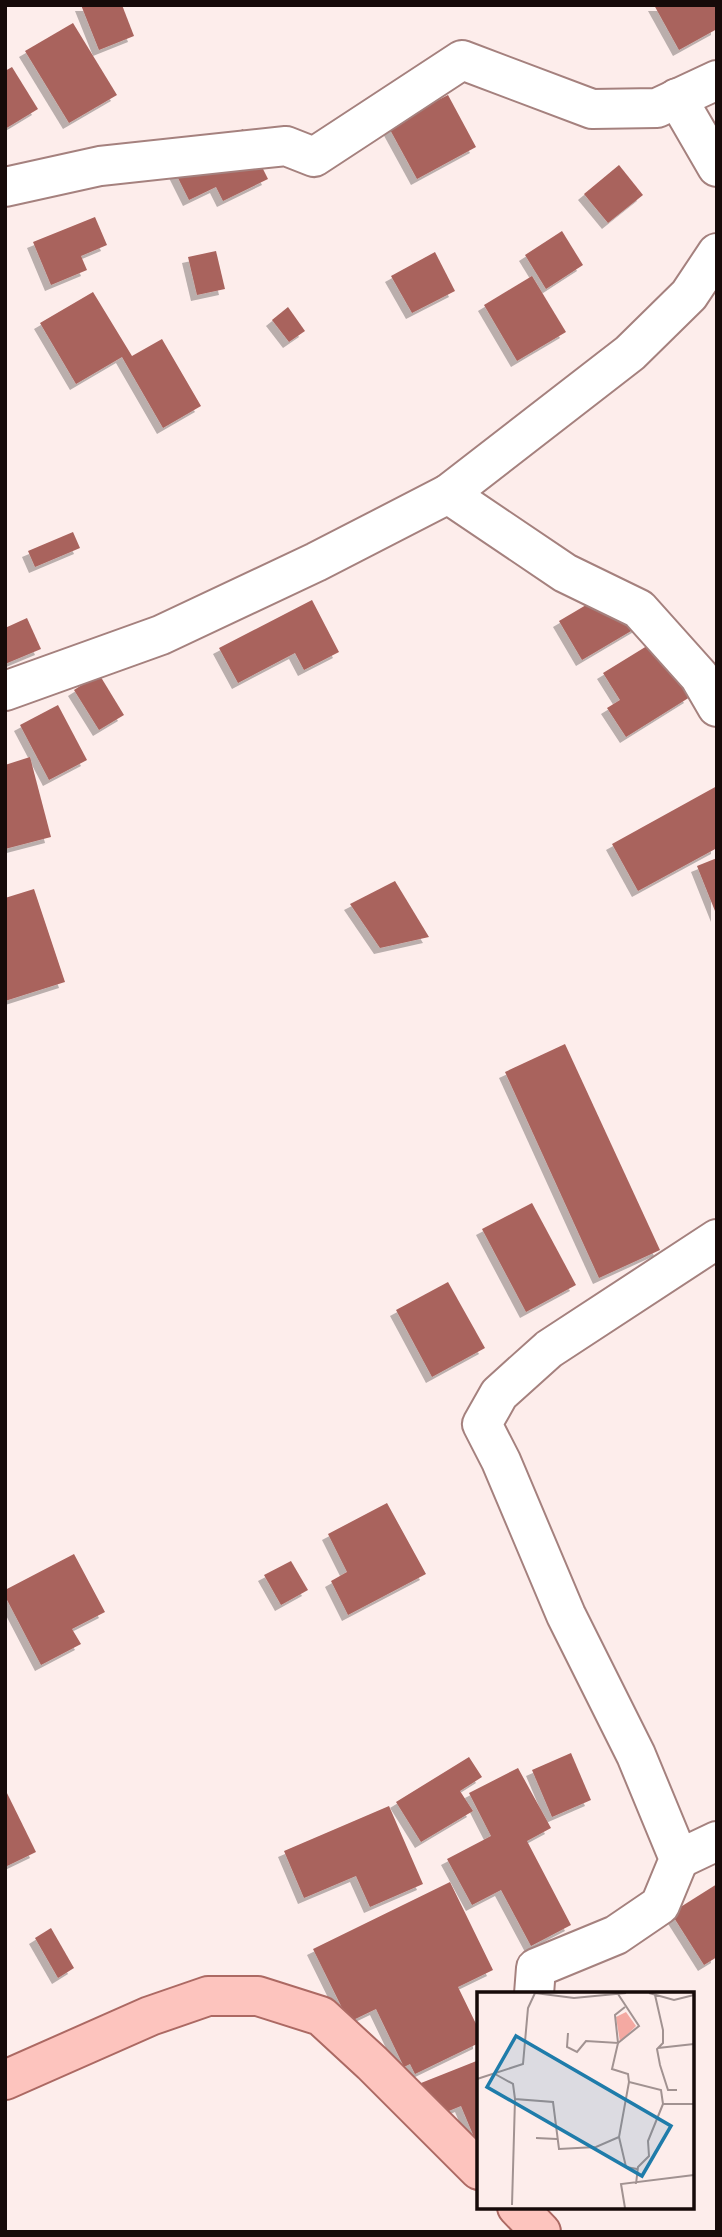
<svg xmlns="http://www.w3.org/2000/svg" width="722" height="2237" font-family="'Fira Sans',sans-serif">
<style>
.building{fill:#a9635d;filter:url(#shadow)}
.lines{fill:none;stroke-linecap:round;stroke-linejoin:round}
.minor-casing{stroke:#a5817e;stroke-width:42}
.major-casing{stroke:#ac6963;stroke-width:42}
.minor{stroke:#fff;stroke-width:38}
.major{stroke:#fdc4be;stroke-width:38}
.inset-road{fill:none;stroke:#a19291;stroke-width:2}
.view{fill:#1f7caa;fill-opacity:0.15;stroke:#1f7caa;stroke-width:3.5}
.inset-edge{fill:none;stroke:#160a09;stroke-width:3.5}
</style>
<defs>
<filter id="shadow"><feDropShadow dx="-6" dy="6" stdDeviation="0" flood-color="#0004"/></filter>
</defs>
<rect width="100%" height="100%" fill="#fdedeb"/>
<g class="building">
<path d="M81,5H122L134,36L99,50Z"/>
<path d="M654,5H717V29L679,50Z"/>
<path d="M73,23L117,95L69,123L25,51Z"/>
<path d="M12,67L38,109L5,129V71Z"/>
<path d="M448,95L476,147L417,179L388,126Z"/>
<path d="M243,129L268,179L223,201L216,187L189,200L171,164Z"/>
<path d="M619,165L643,195L608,223L584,194Z"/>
<path d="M95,217L107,245L81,256L87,270L51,285L33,242Z"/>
<path d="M562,231L583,265L546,289L525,255Z"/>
<path d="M216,251L225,289L197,295L188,257Z"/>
<path d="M435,252L455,291L412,313L391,276Z"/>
<path d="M532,276L566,332L517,361L484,305Z"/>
<path d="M93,292L132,356L162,339L201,406L163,428L122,357L76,384L40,323Z"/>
<path d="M288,307L305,331L289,342L272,320Z"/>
<path d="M73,532L80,548L35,567L28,551Z"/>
<path d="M625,582L648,621L582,660L559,621Z"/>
<path d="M312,600L339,652L304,670L295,653L238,683L219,648Z"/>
<path d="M27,618L41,649L5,664V628Z"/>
<path d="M655,641L690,697L626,737L607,708L620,700L603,673Z"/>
<path d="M99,674L124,715L99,730L74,690Z"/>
<path d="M58,705L87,760L49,780L20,725Z"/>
<path d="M30,757L51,837L5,849V765Z"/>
<path d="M717,786V848L638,891L612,844Z"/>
<path d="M717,858V916L697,866Z"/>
<path d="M395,881L429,937L380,948L350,904Z"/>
<path d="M34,889L65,982L5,1001V898Z"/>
<path d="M565,1044L660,1250L599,1278L505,1072Z"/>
<path d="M532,1203L576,1285L526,1312L482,1229Z"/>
<path d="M448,1282L485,1348L432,1377L396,1310Z"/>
<path d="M387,1503L426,1574L348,1615L331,1581L347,1572L328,1534Z"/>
<path d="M74,1554L105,1612L72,1629L81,1644L41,1665L5,1596V1590Z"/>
<path d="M291,1561L308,1590L281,1605L264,1575Z"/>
<path d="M571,1753L591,1800L552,1817L532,1770Z"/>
<path d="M469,1757L482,1777L460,1791L473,1811L421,1842L396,1802Z"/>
<path d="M518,1768L551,1828L527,1841L571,1925L531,1946L501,1890L472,1905L447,1859L491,1836L469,1793Z"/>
<path d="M5,1789L36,1852L5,1867Z"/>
<path d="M389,1806L423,1884L370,1907L356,1876L304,1898L284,1851Z"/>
<path d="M450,1882L493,1970L458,1987L479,2030V2043L415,2074L410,2064L404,2067L376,2009L349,2022L313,1949Z"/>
<path d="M717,1884V1957L704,1965L671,1913Z"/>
<path d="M51,1928L74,1968L58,1978L35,1938Z"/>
<path d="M479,2060V2149L461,2106L434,2117L421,2083Z"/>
</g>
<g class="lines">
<g class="minor-casing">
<g id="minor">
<path d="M677,98L717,167"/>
<path d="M5,187L100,166L286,146L314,157L462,60L592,109L657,108L717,80"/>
<path d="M448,494L630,353L689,295L717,253"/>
<path d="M5,691L161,635L316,562L448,494L565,573L639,609L699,676L717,707"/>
<path d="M679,1859L717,1841"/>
<path d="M534,1994L536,1968L616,1935L660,1905L679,1859L636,1755L566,1615L501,1461L482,1424L499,1394L549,1349L717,1239"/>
</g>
</g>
<g class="major-casing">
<g id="major">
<path d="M5,2080L150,2016L208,1996H258L321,2016L372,2063L479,2170"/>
<path d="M517,2207L541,2232"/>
</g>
</g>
<use href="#minor" class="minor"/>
<use href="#major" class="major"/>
</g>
<g transform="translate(477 1992)">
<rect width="217" height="217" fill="#fdedeb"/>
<path d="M149,20L159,34L143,50L139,25Z" fill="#f4a9a2"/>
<path class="inset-road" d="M58,1L97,6L149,1M172,1L197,8L217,3M141,2L162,34L141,51L135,77L151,82L152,90L184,98L186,112H217M178,3L186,38V51L180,57L183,73L191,98H200M91,41L90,55L100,60L109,49L141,51L138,23L148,15M181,56L217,52M18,82L36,92L38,107L76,110L82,157L119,155L142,145L152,90M0,87L46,72L51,16L58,1M142,145L149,175L160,177M59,146L80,147M159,192L161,175L172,164L171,149L186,112M35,213L38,107M148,216L144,192L217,183"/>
<path class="view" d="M39,44L194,134L165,184L10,95Z"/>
<rect width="217" height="217" class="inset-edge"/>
</g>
<rect width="722" height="2237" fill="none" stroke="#160a09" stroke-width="14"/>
</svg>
